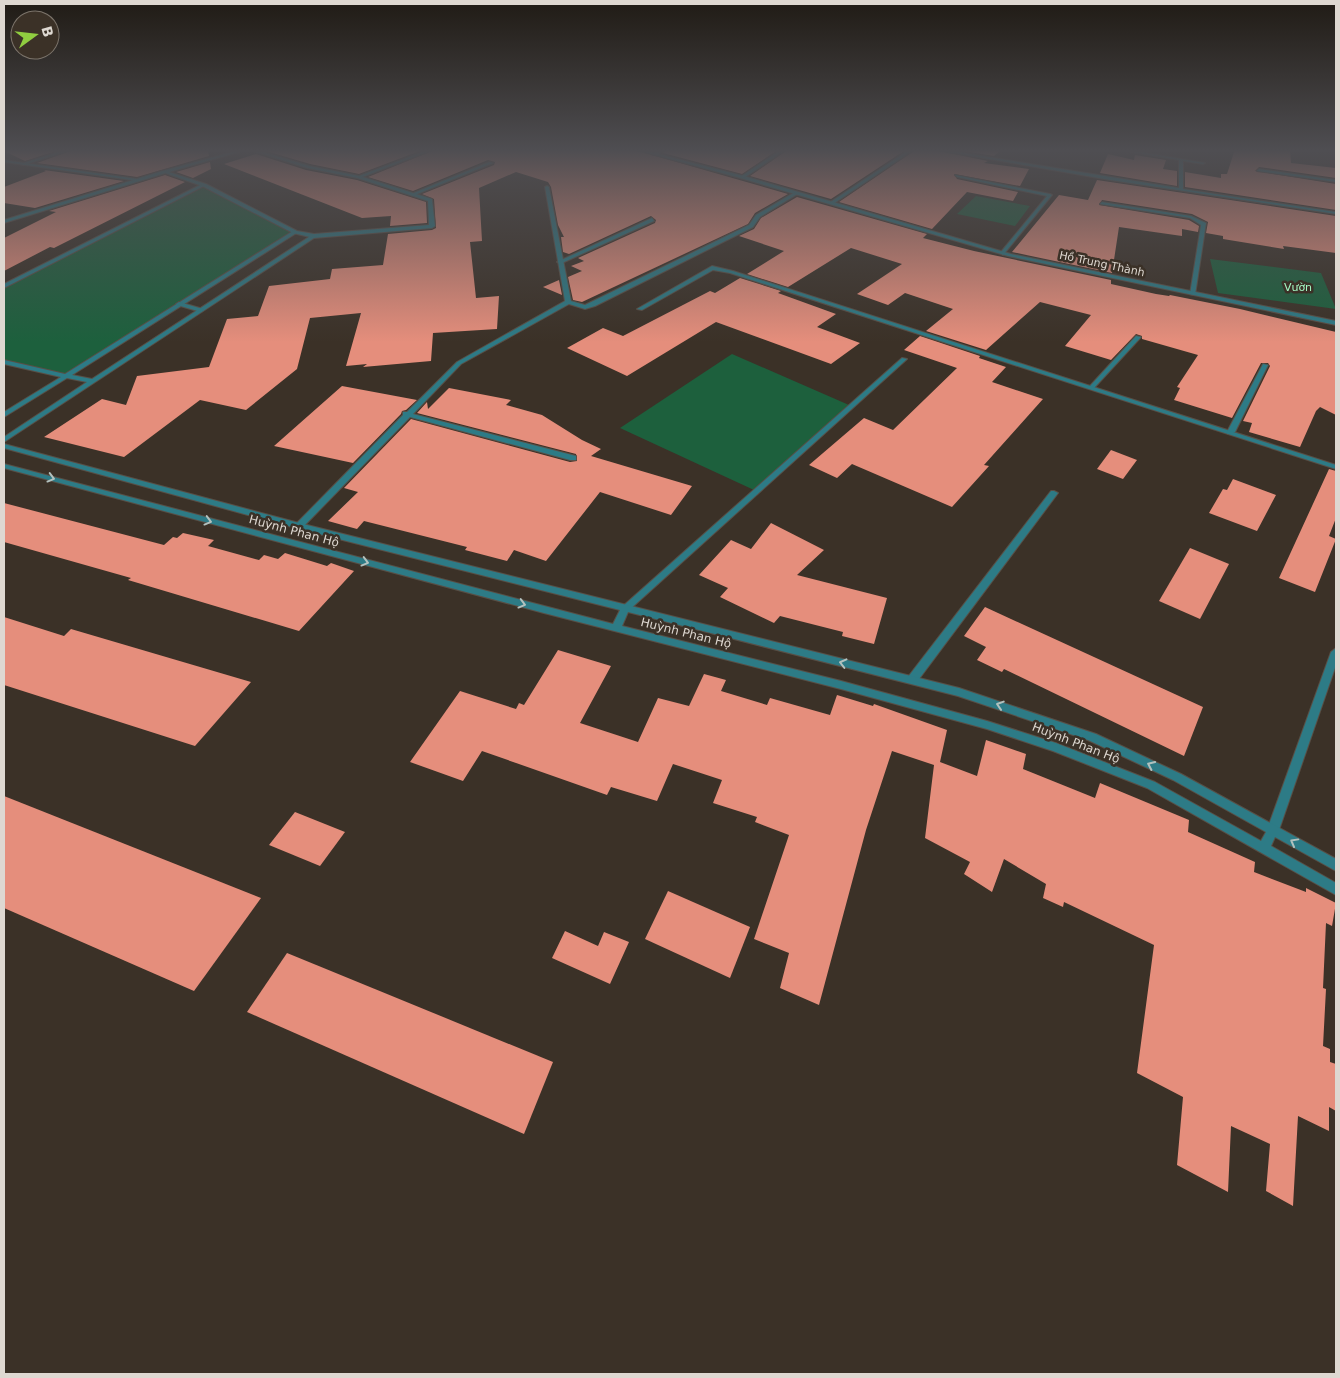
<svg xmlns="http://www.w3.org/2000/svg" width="1340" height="1378" font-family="'DejaVu Sans',sans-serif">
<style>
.green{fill:#1d603d}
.building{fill:#e58e7c}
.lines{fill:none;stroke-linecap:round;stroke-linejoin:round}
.service-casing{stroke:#584f46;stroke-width:2}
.minor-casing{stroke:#584f46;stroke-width:2}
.tertiary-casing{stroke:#584f46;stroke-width:2}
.service{fill:#2d7b86;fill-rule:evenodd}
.minor{fill:#2d7b86;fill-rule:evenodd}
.tertiary{fill:#2d7b86;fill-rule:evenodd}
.oneway{stroke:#b2c1be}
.labels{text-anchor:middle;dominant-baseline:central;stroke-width:5;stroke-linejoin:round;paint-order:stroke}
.far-street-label{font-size:11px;fill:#ded8d1;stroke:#3b3127}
.far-park-label{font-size:11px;fill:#a4fac5;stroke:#3b3127}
.street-label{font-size:12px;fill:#ded8d1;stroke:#3b3127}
</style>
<rect width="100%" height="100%" fill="#3b3127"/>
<g class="green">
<path d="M204,185L295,232L63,377L4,362V286Z"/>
<path d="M976,196L1030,206L1015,226L957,214Z"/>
<path d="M1210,259L1321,273L1336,309L1218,293Z"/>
<path d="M732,354L849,405L754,490L620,428Z"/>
</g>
<g class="building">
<path d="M4,149H62L25,161L4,151Z"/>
<path d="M76,149H208L209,156L137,177L37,163Z"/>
<path d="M272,149H425L359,174L310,164L266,151Z"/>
<path d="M437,149H631L788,194L755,213L748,224L582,302L573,300L568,277L582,271L571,266L584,261L578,258L655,223L656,220L651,216L569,254L563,252L561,237H564L558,225L551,187L548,182L516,172L479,188L482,241L470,242L476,298L499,296L497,329L433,333L431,361L363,367L367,364L346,366L361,313L310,318L297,369L246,410L200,400L124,457L44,437L102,399L126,405L137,376L209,367L227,319L258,316L269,286L330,279L332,269L383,265L388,234L432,230L436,228L434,199L422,194L494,165L495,162L488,160L413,191L368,177Z"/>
<path d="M668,149H779L742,174L663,153Z"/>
<path d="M789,149H907L831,199L750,176Z"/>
<path d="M917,149H929L988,161L984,163L1029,169L1020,186L954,174L957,179L1018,192L1013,201L967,192L932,229L839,202Z"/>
<path d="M951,149H1002L994,156Z"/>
<path d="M1235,149H1290L1291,163L1336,168V178L1259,167L1255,171L1336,184V210L1185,187V172L1221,178V174H1227Z"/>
<path d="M256,154L306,170L357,180L426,202L427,223L390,226L391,216L362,218L224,164Z"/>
<path d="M1108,154L1134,160L1135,155L1166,160L1163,169L1177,171V186L1100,173Z"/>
<path d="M210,162L211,169L193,178L176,172Z"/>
<path d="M44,170L124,181L35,208L4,203V187L46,171Z"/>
<path d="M165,175L185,182L54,248L50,247L4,271V238L56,212L49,211Z"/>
<path d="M1097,180L1336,216V253L1283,246L1284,249L1223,239V236L1206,233L1208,222L1192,214L1102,200L1099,205L1189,220L1199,226L1198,232L1182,229V236L1119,227L1112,273L1012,252L1059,195L1088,200Z"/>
<path d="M797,197L927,234L923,238L974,251L1111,280V284L1156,294L1169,296L1170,295L1240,309L1336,332V415L1320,407L1316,411L1300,447L1249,432L1252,423L1243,421L1270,366L1268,363H1261L1232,418L1174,400L1180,388L1177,387L1198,355L1142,339V336L1136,334L1111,360L1065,346L1091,315L1040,302L986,350L926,331L953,309L905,293L888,305L857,294L902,264L851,248L788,287L747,274L784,251L739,236L754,229L761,218Z"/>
<path d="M740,278L781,291L778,293L836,314L817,327L860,343L831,364L716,322L627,376L567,348L603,328L623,336L710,291L715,293Z"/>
<path d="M559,280L562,295L543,287Z"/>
<path d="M920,336L980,356L979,358L1006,367L992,382L1043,399L984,465L989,466L952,507L852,464L837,478L809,465L864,418L893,430L957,368L904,350Z"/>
<path d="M342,386L417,400L406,410L402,411L401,414L353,463L274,446Z"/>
<path d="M449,388L511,400L506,405L542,415L582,440L601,449L591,456L692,486L671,515L600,492L546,561L514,550L507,561L465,550L467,547L364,521L357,529L328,521L358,492L344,488L411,419L570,462L577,461L576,454L417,413L427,402L428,409Z"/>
<path d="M1111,450L1137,460L1123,479L1097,469Z"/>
<path d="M1329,469L1336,471V518L1329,536L1336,539L1315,592L1279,578Z"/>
<path d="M1233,479L1276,495L1257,531L1209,513L1223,489L1227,490Z"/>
<path d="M4,503L164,545L173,537L177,538L183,533L214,540L208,546L259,560L264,555L278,559L285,553L327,566L331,563L354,571L299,631L128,580L131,578L4,542Z"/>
<path d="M771,523L824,550L797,575L887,598L874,644L842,636L843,632L780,616L774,623L720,597L728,588L699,575L731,540L751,549Z"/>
<path d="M1190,548L1229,564L1200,619L1159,601Z"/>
<path d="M985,607L1203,707L1184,756L1004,669L1002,672L977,660L986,647L964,636Z"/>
<path d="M4,617L64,636L71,629L251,682L195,746L4,685Z"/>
<path d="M558,650L611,666L580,723L638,742L658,698L689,706L704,674L726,680L721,691L767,705L770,698L830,715L837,695L873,706L874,704L947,730L940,762L977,776L986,740L1026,754L1023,769L1095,798L1100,783L1189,820L1188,832L1255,862L1254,872L1306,892V888L1336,903L1332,926L1326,923L1323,988L1326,989L1323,1046L1330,1049V1062L1336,1064V1111L1329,1107V1131L1298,1116L1293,1206L1266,1191L1270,1144L1231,1126L1228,1192L1177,1165L1183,1097L1137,1073L1154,945L1064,902L1063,907L1043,898L1046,884L1004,859L992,892L964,874L970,862L925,838L934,765L892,751L866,830L819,1005L780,988L789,953L754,939L789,835L755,822L757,817L713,803L722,780L673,764L657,801L611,787L607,795L482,751L463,781L410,762L460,691L516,709L519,703L524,705Z"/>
<path d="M4,796L261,898L194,991L4,908Z"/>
<path d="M295,812L345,832L320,866L269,845Z"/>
<path d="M668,891L750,927L730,978L645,939Z"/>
<path d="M565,931L598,946L604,932L629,942L610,984L552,958Z"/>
<path d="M287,953L553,1062L524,1134L247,1012Z"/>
</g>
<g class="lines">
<g class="service-casing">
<g id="service">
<path d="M430,149H435L360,178L356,177Z"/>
<path d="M661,149H666L657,155H653V153Z"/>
<path d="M782,149H787L744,178L740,177Z"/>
<path d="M4,160L138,179L140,180L138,181L4,162Z"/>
<path d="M489,162L493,163L415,195L411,194Z"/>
<path d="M955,175L1050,194L1052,195L1003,255L1000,253L1001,252L1047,196L957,177Z"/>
<path d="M202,184L206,185L4,288V284Z"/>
<path d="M1102,202L1191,216L1206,223L1195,295L1190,294L1201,225L1190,218L1100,204Z"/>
<path d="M652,218L654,221L562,263L557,262Z"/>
<path d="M293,231L298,232L72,375L92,379L312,235L317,236L4,442V437L87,382L67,378L4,417V412L61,377L4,364V360L65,374Z"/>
<path d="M1136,336L1141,337L1094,388H1090V386Z"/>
<path d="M1263,364L1268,365L1235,432L1228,434L1227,432Z"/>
</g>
</g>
<g class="minor-casing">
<g id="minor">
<path d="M68,149H74L24,165L20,164Z"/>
<path d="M247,149H253L310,166L360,176L432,199L435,226L432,228L314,238L293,233L202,186L162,172L166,171L206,184L297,231L314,234L429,225L428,201L357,178L307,168Z"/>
<path d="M910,149H915L833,204L829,203Z"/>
<path d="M931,149H940L1179,188V160L1114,149H1123L1205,163L1203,164L1183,161V189L1336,212V214L1110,180Z"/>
<path d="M1259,169L1336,180V182L1257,171Z"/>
<path d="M547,186L549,187L571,301L585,305L749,225L756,215L795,192L799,193L760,217L753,227L595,306L585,309L569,304L461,364L413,414L576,456V460H570L410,417L302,528H296V524L403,415V412H407L457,362L565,301L545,187Z"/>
<path d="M712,266L733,271L1336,465V469L730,273L713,270L642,310L637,309Z"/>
<path d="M179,302L203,309L204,310L201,312L177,305L176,304Z"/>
<path d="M902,358L907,359L628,611H622L620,609L622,607Z"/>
<path d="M1051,491H1054L1058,493L916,683H908L907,680L908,677Z"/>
<path d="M1336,648V665L1279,830L1277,834L1273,835L1269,834L1267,830L1331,652Z"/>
</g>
</g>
<g class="tertiary-casing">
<g id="tertiary">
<path d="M243,149H249L166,173L4,223V220L162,171Z"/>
<path d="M633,149H639L744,176L1011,254L1336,321V325L1008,256L740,178Z"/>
<path d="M4,444L299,523L959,688L1096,734L1181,774L1336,859V871L1275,837L1271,846L1336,883V895L1147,788L1053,751L987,729L841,689L544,613L4,468V464L613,624L620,610L299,529L4,448ZM628,612L958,696L1088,740L1173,780L1266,832L1261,841L1155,782L1056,743L987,721L841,681L622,626Z"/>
</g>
</g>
<use href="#service" class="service"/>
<use href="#minor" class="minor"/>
<use href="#tertiary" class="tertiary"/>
</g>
<defs><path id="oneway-chevron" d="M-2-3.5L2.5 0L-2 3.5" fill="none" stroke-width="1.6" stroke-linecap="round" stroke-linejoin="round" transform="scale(1.25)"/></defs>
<g class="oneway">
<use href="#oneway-chevron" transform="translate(51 478) rotate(15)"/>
<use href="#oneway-chevron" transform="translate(208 521) rotate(15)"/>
<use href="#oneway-chevron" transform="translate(365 562) rotate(15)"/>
<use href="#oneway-chevron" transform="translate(522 604) rotate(15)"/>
<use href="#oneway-chevron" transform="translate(843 663) rotate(-166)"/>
<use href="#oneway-chevron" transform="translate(1000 705) rotate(-162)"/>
<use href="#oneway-chevron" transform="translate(1151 765) rotate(-155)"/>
<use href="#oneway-chevron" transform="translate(1294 842) rotate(-151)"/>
</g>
<linearGradient id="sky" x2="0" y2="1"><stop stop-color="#201b15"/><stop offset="0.44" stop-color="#4f4e52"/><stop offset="1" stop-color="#4f4e52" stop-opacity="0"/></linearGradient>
<rect width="1340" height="342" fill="url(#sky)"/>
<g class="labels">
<g class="far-street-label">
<text transform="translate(1102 264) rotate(12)">Hồ Trung Thành</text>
</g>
<g class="far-park-label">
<text x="1298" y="287">Vườn</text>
</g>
<g class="street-label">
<text transform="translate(294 531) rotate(15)">Huỳnh Phan Hộ</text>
<text transform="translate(686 633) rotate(14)">Huỳnh Phan Hộ</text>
<text transform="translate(1076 743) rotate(21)">Huỳnh Phan Hộ</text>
</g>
</g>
<rect width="1340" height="1378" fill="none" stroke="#ded8d1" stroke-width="10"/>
<g transform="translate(35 35) rotate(75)"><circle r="24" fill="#3b3127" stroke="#7c746b"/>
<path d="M0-4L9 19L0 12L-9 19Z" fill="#90cd40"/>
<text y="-8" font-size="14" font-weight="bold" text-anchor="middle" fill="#ded8d1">B</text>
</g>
</svg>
